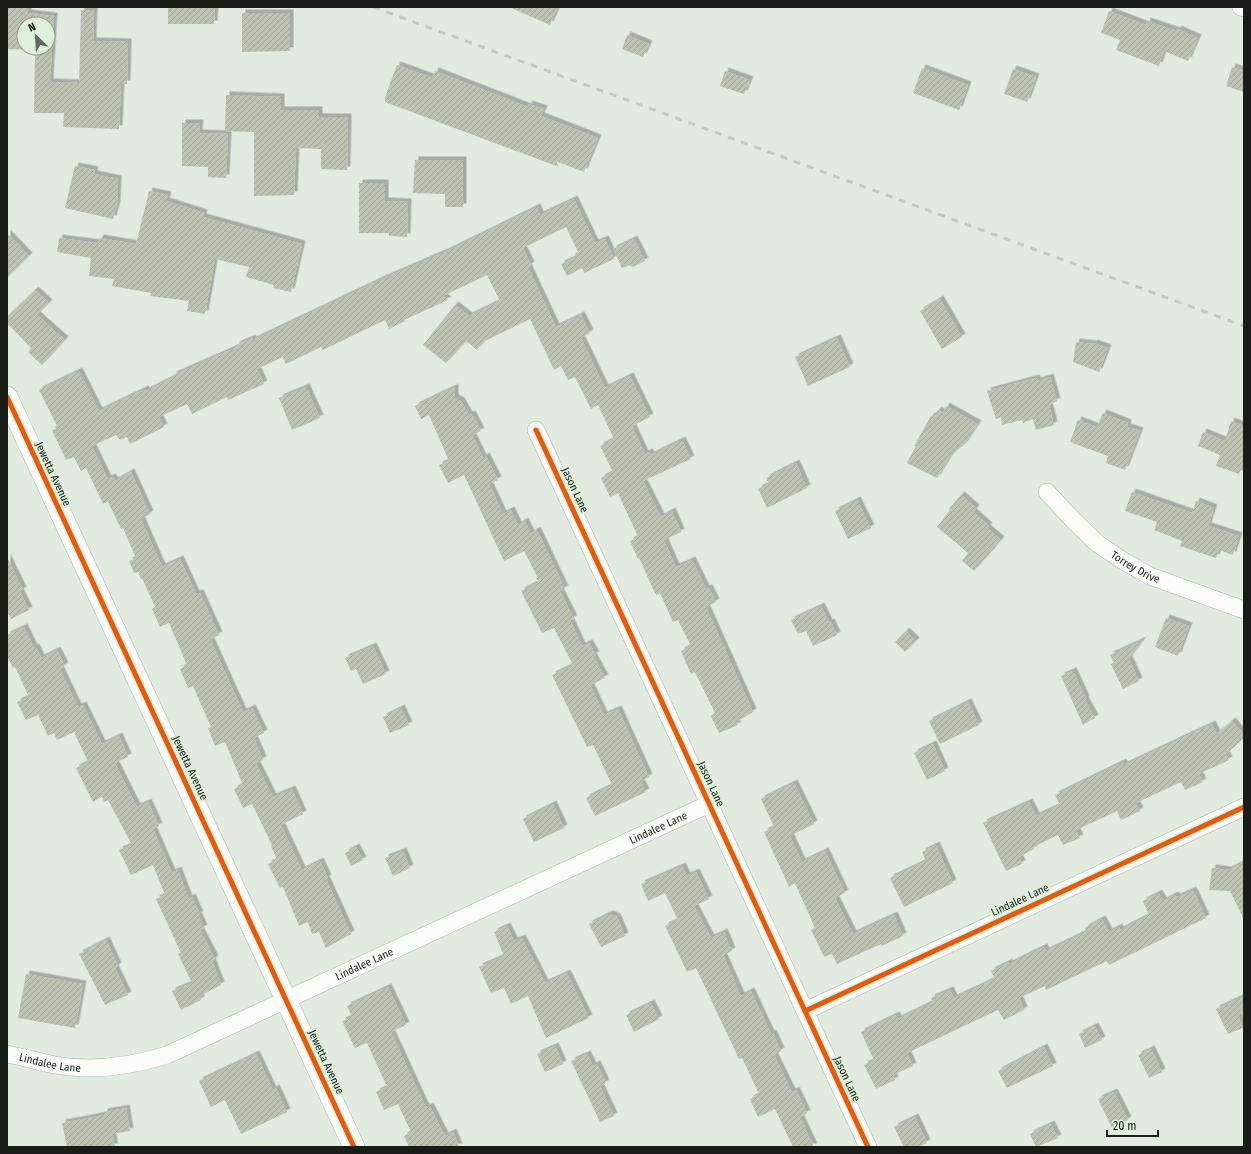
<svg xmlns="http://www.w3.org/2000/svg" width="1251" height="1154" font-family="'Fira Sans Condensed',sans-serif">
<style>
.building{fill:url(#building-hatch);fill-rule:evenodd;filter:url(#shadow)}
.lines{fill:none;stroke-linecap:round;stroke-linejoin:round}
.minor-casing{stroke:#acb3ab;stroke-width:18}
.tertiary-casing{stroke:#acb3ab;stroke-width:22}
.minor{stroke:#fbfcfa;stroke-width:17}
.tertiary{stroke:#fbfcfa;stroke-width:21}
.rail{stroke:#c6c8c6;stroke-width:3;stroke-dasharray:7 7;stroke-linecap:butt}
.cycleway-casing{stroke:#def0db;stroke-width:8}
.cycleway{stroke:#e8590c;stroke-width:5}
.labels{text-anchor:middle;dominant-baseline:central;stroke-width:4;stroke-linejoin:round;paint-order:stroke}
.street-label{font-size:11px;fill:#181e17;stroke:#def0db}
</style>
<defs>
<pattern id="building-hatch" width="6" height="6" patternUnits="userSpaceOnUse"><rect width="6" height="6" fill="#bcc3b2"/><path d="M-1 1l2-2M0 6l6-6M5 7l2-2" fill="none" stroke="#a1a798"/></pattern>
<filter id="shadow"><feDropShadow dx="3.5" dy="-3.5" stdDeviation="0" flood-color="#0004"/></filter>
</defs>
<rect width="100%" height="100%" fill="#e2ebe0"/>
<g class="building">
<path d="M7,7H28V13L54,16L50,82L79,83L81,10H94L93,41L128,42L127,84H121L119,129L63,127L64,113H34L35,50L7,49ZM24,24H48V48H24Z"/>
<path d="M168,7H215L214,24H168Z"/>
<path d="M509,7H558L550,25Z"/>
<path d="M1109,11L1146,25L1147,21L1177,31L1178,29L1198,38L1188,61L1164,51L1159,66L1116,50L1120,40L1101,33Z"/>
<path d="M242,13H290V51L242,52Z"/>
<path d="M627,35L649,44L643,57L622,49Z"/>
<path d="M397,65L433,78L435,71L528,107L529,104L544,109L541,116L598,138L584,172L556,161L559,167L385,102V97Z"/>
<path d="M1232,67L1244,71V92L1226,86Z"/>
<path d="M922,68L968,85L959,110L913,93Z"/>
<path d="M1013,69L1036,77L1027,102L1004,94Z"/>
<path d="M725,71L750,80L744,94L720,86Z"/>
<path d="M226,95L281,97V110H319V117H348L347,170L321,169V149L296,148L294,195L254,196V132L225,131Z"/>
<path d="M182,123H200L199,133L228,134L226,178L208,177V167L182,166Z"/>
<path d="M415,160H463V207H445V194L413,193Z"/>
<path d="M75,166L95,170L94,174L118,179L117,204L113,219L65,208Z"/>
<path d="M359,183H385V201L408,202L407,237L389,236V233H359Z"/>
<path d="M149,191L168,195L166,201L204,213L203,217L302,244L291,292L273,288L274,285L246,277L249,267L215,259L205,314L187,311L189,301L150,296L151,293L112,286L114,279L89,276L91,258L57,252L59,238L98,243L100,238L136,244Z"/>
<path d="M574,199L595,243L605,239L614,259L584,273L582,268L567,276L561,264L577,257L575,253L578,252L566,227L523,248L531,265L528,267L556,327L581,315L590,333L581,338L605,388L630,376L650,417L632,426L645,454L649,452L651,455L682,440L691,459L643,481L661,517L672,511L681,532L664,540L676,567L692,560L706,589L709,588L716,602L706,607L753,712L736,722L738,725L719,733L711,716L715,713L695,672L691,674L681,651L691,646L678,620L673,622L660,593L656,595L639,558L638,559L630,541L638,537L618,493L610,497L601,478L613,472L600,446L614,439L598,405L591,409L575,377L568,380L561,366L554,370L530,319L483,342L477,350L466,341L446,363L423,345L455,305L469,316L500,301L487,275L443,296L448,300L404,320L405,321L389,329L385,320L323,350L321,347L286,364L283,357L257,369L264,384L228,400L227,397L192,414L187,404L159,417L164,427L130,444L127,437L120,440L116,435L92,446L108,479L112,477L115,481L131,472L150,514L141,519L162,567L180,559L196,594L200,593L219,635L210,639L243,712L252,708L264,733L254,738L263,760L256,763L273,797L292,789L303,814L281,825L302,870L320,861L328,878L326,879L351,934L326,948L319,932L312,934L308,922L299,926L283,887L280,888L268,864L277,860L271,846L272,845L252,804L243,808L234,789L243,785L225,742L215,746L208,728L211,727L193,686L188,688L180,669L187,665L169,623L160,627L152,609L155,607L142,578L141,579L138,572L134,573L129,561L136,558L123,528L121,529L108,502L103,504L86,468L81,471L74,457L66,460L52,430L58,428L39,390L79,371L99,411L145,389L146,391L174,377L173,375L237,347L236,345L252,338L253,340L384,278L447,251L537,207L540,215Z"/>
<path d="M7,233L29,256L7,278Z"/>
<path d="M634,239L645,261L632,267L630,265L622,268L613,249Z"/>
<path d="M35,290L49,303L37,315L65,340L42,365L28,352L31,348L7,323V317Z"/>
<path d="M940,299L962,337L942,349L920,311Z"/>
<path d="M837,338L850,367L808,386L795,357Z"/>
<path d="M1076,342L1094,344V343L1108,348L1099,372L1073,362Z"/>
<path d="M1050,377L1057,401L1049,405L1054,425L1036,430L1033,419L1023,423L1022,420L1002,425L1001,417L996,419L987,391L1036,378L1038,381Z"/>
<path d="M306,387L320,418L292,430L279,398Z"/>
<path d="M455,387V398L461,401L469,415L472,414L481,431L472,435L483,458L486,456L498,480L489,484L503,514L511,510L518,525L525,521L531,534L537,530L565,589L560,591L574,619L570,620L582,646L589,643L596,655L593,656L605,678L590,685L604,715L618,709L649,777L641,782L646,792L595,816L586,798L612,785L593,745L587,747L552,675L573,665L554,628L542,633L521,591L539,582L536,578H538L524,551L504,561L464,475L448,483L439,465L449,461L429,415L421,419L415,406Z"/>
<path d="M946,406L978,424L963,446L958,449L949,458L937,478L907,463L916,446H914L931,416L933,417L938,410L943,413Z"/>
<path d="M1103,413L1128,423L1127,427L1140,431L1125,470L1106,463L1108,456L1070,442L1078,420L1097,427Z"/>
<path d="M1231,421L1244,426V461L1239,474L1216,466L1220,455L1198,446L1203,432L1225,441Z"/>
<path d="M796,463L807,488L767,508L758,489L769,484L766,478Z"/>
<path d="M1132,492L1192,513L1196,501L1214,508L1208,526L1239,536L1233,555L1219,550L1216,558L1180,546L1182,541L1154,530L1157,522L1125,511Z"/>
<path d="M961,495L976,508L973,512L989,526L987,528L1001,540L974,571L962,561L968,553L937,527L950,510L949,509Z"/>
<path d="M857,500L871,528L848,539L835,511Z"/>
<path d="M7,557L23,590L20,592L29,610L11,619L7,611Z"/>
<path d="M821,606L829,623L831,622L837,635L813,646L806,631L798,634L791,620Z"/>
<path d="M1166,618L1189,626L1178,656L1155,647Z"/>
<path d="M24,627L34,648L36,647L41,658L57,650L65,666L60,669L78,707L83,705L102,744L119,736L128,757L115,763L137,807L148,802L159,826L153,829L172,873L178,870L189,899L192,897L200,915H198L204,928L200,930L215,959L212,961L221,985L200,996L201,1000L181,1010L172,991L192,983L178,954L181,953L156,899L165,895L153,865L131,875L119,850L132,845L108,800L104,802L102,797L93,802L76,768L88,762L74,732L57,740L54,733L48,736L38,715L26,720L17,702L29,697L15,667L13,668L7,656V635Z"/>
<path d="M906,631L916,641L905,652L895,642Z"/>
<path d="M1143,640L1129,659L1139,681L1123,689L1111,664L1114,663L1110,655Z"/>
<path d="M373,646L386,674L363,684L356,669L351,671L345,658Z"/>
<path d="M1073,671L1086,699L1085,700L1095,718L1083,725L1061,676Z"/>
<path d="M968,702L979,725L940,744L929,721Z"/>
<path d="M401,708L409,725L390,733L383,717Z"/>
<path d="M1232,721L1244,735V738L1226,754L1229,760L1199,774L1203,782L1185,790L1181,782L1136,803L1140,811L1121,820L1117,811L1076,830L1080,838L1063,845L1058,835L1033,847L1034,849L1019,857L1022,864L1006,871L983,823L1029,802L1036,816L1060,805L1055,795L1096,775L1123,762L1124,765L1212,724L1217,734Z"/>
<path d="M933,744L945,771L927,780L914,753Z"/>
<path d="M794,783L814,824L790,836L802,862L825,851L845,893L835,898L853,934L894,915L903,936L882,946L881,944L837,964L832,954L824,957L811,930L815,928L795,883L789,887L764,832L774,827L761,799Z"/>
<path d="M553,804L564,828L534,842L523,819Z"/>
<path d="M936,845L953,883L904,907L890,878L926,861L922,852Z"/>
<path d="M356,847L363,860L351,866L345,853Z"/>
<path d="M403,851L410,868L393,876L385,858Z"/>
<path d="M1244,862V920L1230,891L1209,890L1212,868L1228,870Z"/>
<path d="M682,866L687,876L696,872L709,899L694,906L711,938L724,932L732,951L723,955L741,996L751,991L771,1034L773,1033L781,1051L774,1055L792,1092L796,1090L807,1113L800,1117L814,1147H793L775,1109L758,1117L750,1099L759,1094L742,1058L739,1059L696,968L687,972L665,926L678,920L665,893L648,901L641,884Z"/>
<path d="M1193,890L1206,918L1109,965L1107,961L1046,990L1045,986L1019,998L1024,1010L1004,1020L998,1010L907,1053L913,1066L893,1075L895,1080L876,1089L864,1065L874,1060L861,1032L896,1015L898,1019L933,1002L931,998L950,990L954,998L995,979L991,971L1009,962V964L1044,947L1046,951L1086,932L1085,928L1102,919L1109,932L1119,927L1120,930L1149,915L1143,901L1159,893L1163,901L1175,895L1177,897Z"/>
<path d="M609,914L617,917L625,936L601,947L589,924Z"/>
<path d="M507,926L514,941L522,938L545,983L567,973L589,1018L546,1038L528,996L511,1004L504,988L491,993L479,967L504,956L494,932Z"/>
<path d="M106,940L118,966L115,968L128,995L105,1005L79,954Z"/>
<path d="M26,974L83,984L75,1028L18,1018Z"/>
<path d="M388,987L406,1025L391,1032L426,1108L430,1106L445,1136L453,1132L459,1147H409L404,1136L411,1132L398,1104L384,1110L376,1092L387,1087L367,1043L355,1048L342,1021L352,1017L347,1006Z"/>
<path d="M1244,996V1012L1238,1015L1243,1028L1228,1034L1216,1009Z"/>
<path d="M651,1003L659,1019L634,1032L626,1015Z"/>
<path d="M1095,1026L1102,1040L1085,1048L1079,1034Z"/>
<path d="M555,1046L563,1064L545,1072L537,1054Z"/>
<path d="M1044,1047L1053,1066L1007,1088L998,1071Z"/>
<path d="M1151,1049L1162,1072L1149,1078L1138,1055Z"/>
<path d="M256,1054L273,1090L276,1088L287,1112L241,1134L225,1100L211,1107L199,1081Z"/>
<path d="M587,1054L593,1066L597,1064L606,1083L600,1086L614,1116L600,1122L571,1061Z"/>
<path d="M1114,1092L1128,1120L1112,1128L1098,1099Z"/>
<path d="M126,1108L130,1131L112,1134L115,1147H67L62,1123L104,1115V1112Z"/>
<path d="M915,1117L927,1143L918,1147H904L894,1127Z"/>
<path d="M1051,1124L1058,1138L1036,1147L1030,1134Z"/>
</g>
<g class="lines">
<g class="minor-casing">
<g id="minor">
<path d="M1241,7L1244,8"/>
<path d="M536,430L868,1147"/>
<path id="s1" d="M1047,492L1074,521L1098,544L1125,562L1150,576L1244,610"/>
<path d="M805,1011L1244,807"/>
<path id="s2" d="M7,1054C23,1057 39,1062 55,1065C93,1072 131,1066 167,1055L709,804"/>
</g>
</g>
<g class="tertiary-casing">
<path id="tertiary" d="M7,397L354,1147"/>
</g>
<use href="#minor" class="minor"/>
<use href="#tertiary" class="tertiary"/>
<path class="rail" d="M373,7L1244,326"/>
<g class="cycleway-casing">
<g id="cycleway">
<path d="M7,397L354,1147"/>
<path d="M536,430L868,1147"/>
<path d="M805,1011L1244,807"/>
</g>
</g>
<use href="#cycleway" class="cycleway"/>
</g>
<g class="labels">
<g class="street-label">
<text transform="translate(53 474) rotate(65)">Jewetta Avenue</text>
<text transform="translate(575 490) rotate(65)">Jason Lane</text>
<text stroke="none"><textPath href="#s1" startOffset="117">Torrey Drive</textPath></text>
<text transform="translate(190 768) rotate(65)">Jewetta Avenue</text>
<text transform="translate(711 784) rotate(65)">Jason Lane</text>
<text stroke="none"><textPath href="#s2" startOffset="704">Lindalee Lane</textPath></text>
<text transform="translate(1020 900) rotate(-25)">Lindalee Lane</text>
<text stroke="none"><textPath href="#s2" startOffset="380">Lindalee Lane</textPath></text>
<text stroke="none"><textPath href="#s2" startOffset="44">Lindalee Lane</textPath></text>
<text transform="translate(326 1062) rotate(65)">Jewetta Avenue</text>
<text transform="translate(847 1079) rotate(65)">Jason Lane</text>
</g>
</g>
<rect width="1251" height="1154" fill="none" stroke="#181e17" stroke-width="16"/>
<g transform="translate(36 36) rotate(335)"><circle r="19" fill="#def0db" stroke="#8f9c8d"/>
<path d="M0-3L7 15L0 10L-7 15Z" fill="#5f665d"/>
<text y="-6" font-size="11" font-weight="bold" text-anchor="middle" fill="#181e17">N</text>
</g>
<path d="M1107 1130v6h51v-6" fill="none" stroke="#181e17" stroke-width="2"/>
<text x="1113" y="1130" font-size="12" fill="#181e17" stroke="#def0db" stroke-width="3" paint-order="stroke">20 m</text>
</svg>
